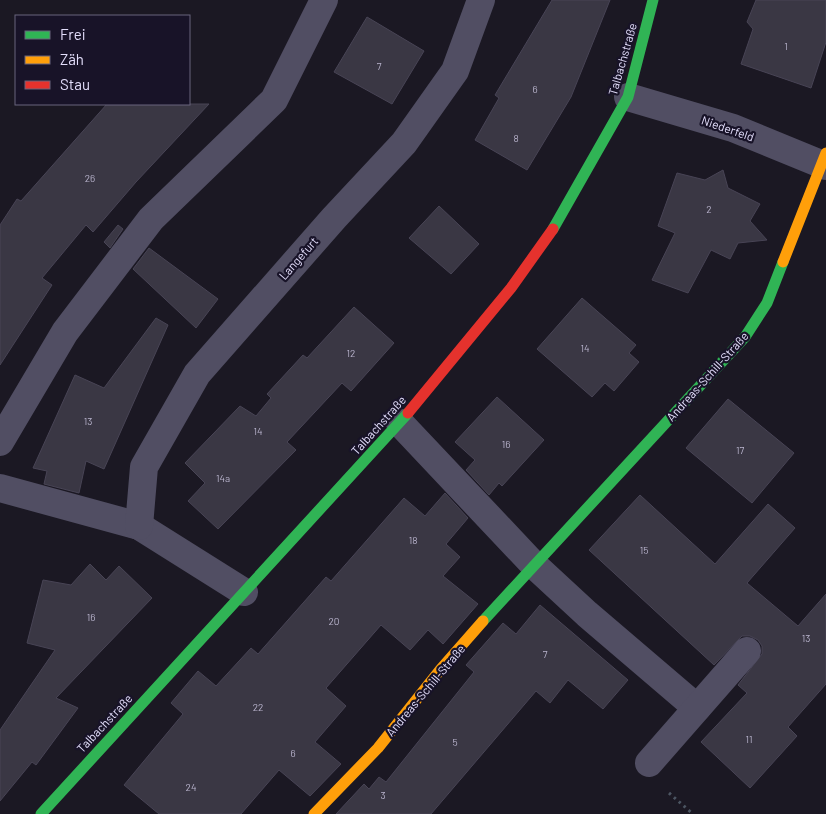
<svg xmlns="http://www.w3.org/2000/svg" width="826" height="814" font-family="Barlow,sans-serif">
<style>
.building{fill:#3a3744;stroke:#484455}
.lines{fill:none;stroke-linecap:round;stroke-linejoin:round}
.path{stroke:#4c5562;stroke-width:3;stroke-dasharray:2.5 4;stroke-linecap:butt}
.street{stroke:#514e63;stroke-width:28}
.fast{stroke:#30b455;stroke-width:11}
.slow{stroke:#ff9f0a;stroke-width:11}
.jam{stroke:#e5322d;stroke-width:11}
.labels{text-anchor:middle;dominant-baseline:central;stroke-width:4.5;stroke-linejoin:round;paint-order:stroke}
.number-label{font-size:10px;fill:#b9b4cd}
.street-label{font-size:12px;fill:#e3defb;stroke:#181328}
</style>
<rect width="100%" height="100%" fill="#1b1823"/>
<g class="building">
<path d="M552,0H610L571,97L527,170L475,140L499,98L495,95Z"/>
<path d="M756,0H826V42L811,88L741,64L753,29L747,22Z"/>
<path d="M367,17L424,51L392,104L334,72Z"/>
<path d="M107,104H209L136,182L93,232L86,225L42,278L52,285L0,365V225L17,199L21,201Z"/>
<path d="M723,170L728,188L760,204L750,221L767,240L738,243L730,259L711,250L688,293L652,280L675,233L658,226L677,173L705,180Z"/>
<path d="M439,206L479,244L451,274L409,238Z"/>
<path d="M118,225L123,229L110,248L104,242Z"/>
<path d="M149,248L218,299L196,328L133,269Z"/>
<path d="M582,298L636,345L629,353L639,362L614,391L605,383L592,397L537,349Z"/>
<path d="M354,307L394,343L351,391L342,383L287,442L296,450L218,529L188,501L205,483L185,463L240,406L256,416L271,398L267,394L303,355L307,358Z"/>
<path d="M156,318L168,325L104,469L86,461L79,493L44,484L47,471L33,468L75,375L104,388Z"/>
<path d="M497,397L544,440L502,486L499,483L489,495L466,470L475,460L455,442Z"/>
<path d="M728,399L794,453L752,503L686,448Z"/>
<path d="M445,493L468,518L446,544L460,557L443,576L478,604L443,644L428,630L410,650L381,625L326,688L346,706L315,742L341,764L310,796L279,770L241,814H159L124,785L183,714L171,703L198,671L216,686L251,648L258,654L326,577L331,581L404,498L425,516Z"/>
<path d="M640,495L715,564L768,504L795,528L747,583L798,626L826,594V684L788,727L797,736L750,788L701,742L747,693L738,685L762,654V646L758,640L750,636H742L714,665L589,550Z"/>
<path d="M90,564L106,580L119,566L152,598L56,698L78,708L36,765L32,762L0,801V730L55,650L27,643L43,580L71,585Z"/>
<path d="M540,605L628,680L603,709L568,680L550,703L536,691L431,814H336L364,784L369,789L379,777L386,782L474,672L466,665L503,623L516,634Z"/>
</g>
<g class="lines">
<path class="path" d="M669,793L693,814"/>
<g class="street">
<path d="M628,97L733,128L826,166"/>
<path d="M400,423L534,565L587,614L697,708"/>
<path d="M0,442L65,332L151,219L274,100L324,0"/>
<path d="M0,488L139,526L244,592"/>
<path d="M139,526L144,467L197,374L334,218L404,143L455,71L481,0"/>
<path d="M649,763L747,651"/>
</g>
<g class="fast">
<path d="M553,229L628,97L653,0"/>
<path d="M483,621L745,337L767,303L783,262"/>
<path d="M41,814L408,413"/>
</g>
<g class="slow">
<path d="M783,262L826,153"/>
<path d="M314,814L378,748L440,670L483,621"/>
</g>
<path class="jam" d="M408,413L511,288L553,229"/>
</g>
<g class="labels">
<g class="number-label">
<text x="786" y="46">1</text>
<text x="379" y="66">7</text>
<text x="535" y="89">6</text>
<text x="516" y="138">8</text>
<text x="90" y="178">26</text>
<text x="709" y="209">2</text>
<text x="585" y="348">14</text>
<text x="351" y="353">12</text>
<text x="88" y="421">13</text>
<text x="258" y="431">14</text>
<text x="506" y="444">16</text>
<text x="740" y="450">17</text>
<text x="223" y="478">14a</text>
<text x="413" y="540">18</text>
<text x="644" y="550">15</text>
<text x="91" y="617">16</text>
<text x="334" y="621">20</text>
<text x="806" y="638">13</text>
<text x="545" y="654">7</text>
<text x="258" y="707">22</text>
<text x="749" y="739">11</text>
<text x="455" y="742">5</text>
<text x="293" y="753">6</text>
<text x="191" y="787">24</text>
<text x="383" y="795">3</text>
</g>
<g class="street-label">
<text transform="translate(622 59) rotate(-74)">Talbachstraße</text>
<text transform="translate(728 128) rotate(19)">Niederfeld</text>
<text transform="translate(298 258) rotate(-49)">Langefurt</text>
<text transform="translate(707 376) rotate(-48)">Andreas-Schill-Straße</text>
<text transform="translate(378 425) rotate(-48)">Talbachstraße</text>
<text transform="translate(425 690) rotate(-50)">Andreas-Schill-Straße</text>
<text transform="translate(104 723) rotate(-47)">Talbachstraße</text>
</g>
</g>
<rect x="15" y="15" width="175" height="90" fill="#181328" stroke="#69647c"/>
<rect x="25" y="31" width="25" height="8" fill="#30b455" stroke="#69647c"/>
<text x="60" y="40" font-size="15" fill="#e3defb">Frei</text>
<rect x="25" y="56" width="25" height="8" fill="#ff9f0a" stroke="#69647c"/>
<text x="60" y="65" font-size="15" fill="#e3defb">Zäh</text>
<rect x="25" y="81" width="25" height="8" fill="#e5322d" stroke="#69647c"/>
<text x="60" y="90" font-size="15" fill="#e3defb">Stau</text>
</svg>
